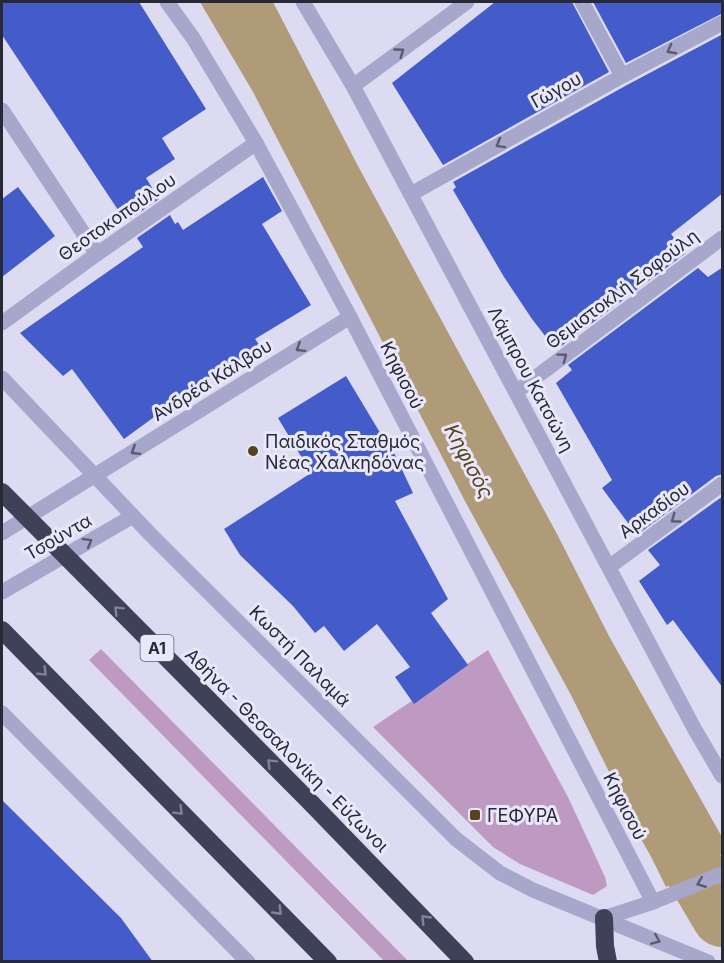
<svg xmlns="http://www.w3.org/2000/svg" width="724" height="963" font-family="Inter,sans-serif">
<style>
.green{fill:#be9ac2}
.water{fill:#b09b79}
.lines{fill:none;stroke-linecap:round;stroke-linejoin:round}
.river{stroke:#b09b79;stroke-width:60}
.building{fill:#435cc9}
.minor{stroke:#a7a6cb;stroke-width:15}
.highway{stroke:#3e4158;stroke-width:18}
.highway-bridge{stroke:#3e4158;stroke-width:18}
.oneway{stroke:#5a5b72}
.oneway2{stroke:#828399}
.poi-dot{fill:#59431c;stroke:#e9e7fa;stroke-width:2}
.labels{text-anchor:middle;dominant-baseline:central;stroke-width:6;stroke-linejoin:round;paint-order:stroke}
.shield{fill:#e9e7fa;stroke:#616272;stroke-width:1.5}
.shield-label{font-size:16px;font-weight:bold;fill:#272937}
.street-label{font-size:18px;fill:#272937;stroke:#e9e7fa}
.poi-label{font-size:18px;fill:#272937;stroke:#e9e7fa;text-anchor:start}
.water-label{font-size:20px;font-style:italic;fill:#59431c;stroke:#e9e7fa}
</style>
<rect width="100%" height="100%" fill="#dddbf2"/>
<g class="green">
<path d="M101,649L408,961H384L89,660Z"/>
<path d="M488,650L568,797L605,877L607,886L593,895L520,864L493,847L373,727Z"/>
</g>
<g class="water">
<path d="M200,2H273L357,164L557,534L610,638L722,837V854L666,887L571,695L466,503L253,92Z"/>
<path d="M722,893V931L685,914Z"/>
</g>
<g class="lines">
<path class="river" d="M652,799L722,917"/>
</g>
<g class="building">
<path d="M2,2H139L206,109L162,138L175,159L146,178L159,199L126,222L2,35Z"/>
<path d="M495,2H572L609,72L443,165L392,83Z"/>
<path d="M593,2H723V13L626,63Z"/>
<path d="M723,34V193L671,234L686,253L556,350L532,319L504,277L453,190L456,187L453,182L627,85Z"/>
<path d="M263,177L282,211L262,224L311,305L255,339L261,347L221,377L217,371L124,439L72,369L63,376L20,333L143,247L137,238L170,215L175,224L178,222L183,230Z"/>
<path d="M18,187L55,236L2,277V199Z"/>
<path d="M723,267V474L716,476L637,535L602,488L612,480L556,383L572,370L568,365L698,268L708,277Z"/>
<path d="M346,376L385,441L388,440L413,493L395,501L448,599L431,613L468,665L414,704L395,677L410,667L377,624L344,651L324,626L315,633L293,606L240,555L224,529L311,473L278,418Z"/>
<path d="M723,496V688L673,620L667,625L639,581L660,565L648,550Z"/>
<path d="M2,800L121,918L153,962H2Z"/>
</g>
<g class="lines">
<g class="minor">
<path d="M167,2L193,38L256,143L350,317L653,902"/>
<path d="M303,2L353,86L694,728L722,776"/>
<path d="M582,2L622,76"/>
<path d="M353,86L467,2"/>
<path d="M2,110L97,254"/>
<path d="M411,194L622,76L722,23"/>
<path d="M2,323L97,254L256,143"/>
<path d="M2,378L151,535L456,839L500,873L533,890L708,962"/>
<path d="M516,392L722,238"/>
<path d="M2,533L350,317"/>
<path d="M609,567L722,484"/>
<path d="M2,592L133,516"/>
<path d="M2,713L248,962"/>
<path d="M604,918L653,902L722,874"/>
</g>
<g class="highway">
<path d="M2,630L328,962"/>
<path d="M312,804L465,962"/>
<path d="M604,918L605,946L608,962"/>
</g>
<path class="highway-bridge" d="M2,492L312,804"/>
</g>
<defs><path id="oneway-chevron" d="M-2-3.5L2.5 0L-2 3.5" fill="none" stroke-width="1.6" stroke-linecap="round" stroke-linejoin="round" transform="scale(1.5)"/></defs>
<g class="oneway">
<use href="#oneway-chevron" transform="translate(671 50) rotate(152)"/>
<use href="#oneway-chevron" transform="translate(400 52) rotate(-36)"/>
<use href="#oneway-chevron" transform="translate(500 144) rotate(151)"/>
<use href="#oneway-chevron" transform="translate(300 348) rotate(148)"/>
<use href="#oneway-chevron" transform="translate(563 357) rotate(-37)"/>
<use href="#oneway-chevron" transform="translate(135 451) rotate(148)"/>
<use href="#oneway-chevron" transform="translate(675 519) rotate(144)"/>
<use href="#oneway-chevron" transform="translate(88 542) rotate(-30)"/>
<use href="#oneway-chevron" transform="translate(701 883) rotate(158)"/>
<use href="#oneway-chevron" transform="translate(656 940) rotate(23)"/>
</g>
<g class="oneway2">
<use href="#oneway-chevron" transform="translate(118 610) rotate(-135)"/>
<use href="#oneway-chevron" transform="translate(43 672) rotate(45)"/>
<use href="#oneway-chevron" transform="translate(271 763) rotate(-135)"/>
<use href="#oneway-chevron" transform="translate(179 811) rotate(45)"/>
<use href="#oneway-chevron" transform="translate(278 911) rotate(46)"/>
<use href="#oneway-chevron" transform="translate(425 919) rotate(-134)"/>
</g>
<g class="poi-dot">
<circle cx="253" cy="451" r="6"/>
<rect x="469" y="809" width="12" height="12" rx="3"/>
</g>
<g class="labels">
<rect class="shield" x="140.5" y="635" width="33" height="26" rx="4.5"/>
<g class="shield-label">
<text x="157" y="648">Α1</text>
</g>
<g class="street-label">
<text transform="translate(556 90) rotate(-29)">Γώγου</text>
<text transform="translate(117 217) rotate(-35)">Θεοτοκοπούλου</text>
<text transform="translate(622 289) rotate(-37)">Θεμιστοκλή Σοφούλη</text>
<text transform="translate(402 375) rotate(63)">Κηφισού</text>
<text transform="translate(531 379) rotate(62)">Λάμπρου Κατσώνη</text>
<text transform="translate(212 380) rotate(-32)">Ανδρέα Κάλβου</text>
<text transform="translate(654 510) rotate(-36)">Αρκαδίου</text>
<text transform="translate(58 537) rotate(-30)">Τσούντα</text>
<text transform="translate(300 656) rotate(45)">Κωστή Παλαμά</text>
<text transform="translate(287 750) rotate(45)">Αθήνα - Θεσσαλονίκη - Εύζωνοι</text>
<text transform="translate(625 806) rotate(63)">Κηφισού</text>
</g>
<g class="poi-label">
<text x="265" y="441">Παιδικός Σταθμός<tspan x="265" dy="21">Νέας Χαλκηδόνας</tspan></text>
<text x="487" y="815">ΓΕΦΥΡΑ</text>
</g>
<g class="water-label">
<text transform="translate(469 461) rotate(62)">Κηφισός</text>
</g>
</g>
<rect width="724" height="963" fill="none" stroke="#272937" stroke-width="6"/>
</svg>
